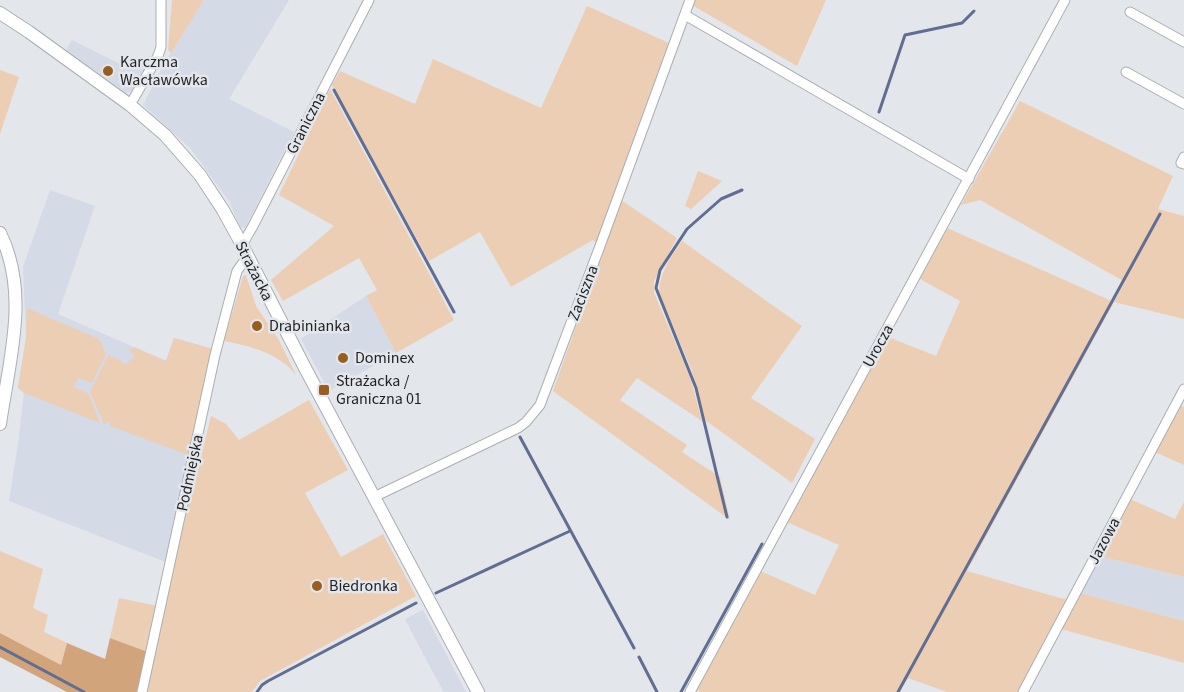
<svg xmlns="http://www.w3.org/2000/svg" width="1184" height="692" font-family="'Source Sans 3',sans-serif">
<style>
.built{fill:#d5dae7}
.green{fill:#ecceb5}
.forest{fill:#d2a47c}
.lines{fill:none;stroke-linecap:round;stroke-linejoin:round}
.stream{stroke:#616e91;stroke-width:3}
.minor-casing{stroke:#abaeb3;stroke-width:11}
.tertiary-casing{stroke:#abaeb3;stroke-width:14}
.minor{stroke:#fff;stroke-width:9}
.tertiary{stroke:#fff;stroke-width:12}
.poi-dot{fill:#995e1f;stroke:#e3e6eb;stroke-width:2}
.labels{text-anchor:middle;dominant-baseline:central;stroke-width:5;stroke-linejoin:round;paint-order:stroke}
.poi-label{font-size:16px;fill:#1f2022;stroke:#e3e6eb;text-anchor:start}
.street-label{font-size:16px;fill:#1f2022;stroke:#e3e6eb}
</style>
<rect width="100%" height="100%" fill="#e3e6eb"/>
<g class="built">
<path d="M204,0H289L229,99L294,132L245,228L240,227L229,201L190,148L143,105L168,57Z"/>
<path d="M72,40L126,67L137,68L145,65L149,60L132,91L126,93L66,50Z"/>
<path d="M50,190L95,206L58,314L166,361L174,338L213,349L168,563L9,501L18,444L24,393L18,388L26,338L23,267Z"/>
<path d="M366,296L396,353L329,391L301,339Z"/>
<path d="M1099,556L1184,577V621L1080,593Z"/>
<path d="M423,610L466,692H444L430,667L405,619Z"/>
</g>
<g class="green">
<path d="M172,0H204L171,53L168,50Z"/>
<path d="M694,0H826L797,66L692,5Z"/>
<path d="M587,6L669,43L597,244L593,240L511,287L480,232L429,261L332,85L340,71L415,104L433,59L541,108Z"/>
<path d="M0,70L19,77L0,134Z"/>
<path d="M330,89L454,320L396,353L366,296L377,290L359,258L283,301L271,280L334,226L279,195Z"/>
<path d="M1020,101L1173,176L1158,209L1184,216V319L1114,302L967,571L1067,600L1017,692H947L908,678L900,692H700L696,690L760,571L815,595L839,545L787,522L888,337L936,356L960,301L920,279L947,228L1114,302L1125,282L980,200L961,205Z"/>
<path d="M698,171L722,181L691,209L685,206Z"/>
<path d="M621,200L677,238L654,281V293L690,377L702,421L637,378L620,400L687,445L682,452L720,477L730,520L553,391Z"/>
<path d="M682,241L802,326L751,398L815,439L792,483L705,420L692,371L659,293C660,272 670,258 682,241Z"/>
<path d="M246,275L256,306L279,340L296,375C279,353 250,346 224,341L243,276Z"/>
<path d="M27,308L99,339L106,354L92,383L78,378L74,387L89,394L100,423L24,393L18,388L26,338Z"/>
<path d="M174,338L213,349L191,456L110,426L109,421L104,424L90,392L108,355L120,360L125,365L135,356L129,350L134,347L166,361Z"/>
<path d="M309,400L348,470L305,493L341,557L383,534L416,596L260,681L252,692H145L193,467L197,473L211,416L226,424L239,440Z"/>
<path d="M1181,406L1184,407V465L1155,452Z"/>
<path d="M1130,499L1175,519L1184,502V577L1099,556Z"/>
<path d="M0,551L43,569L33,608L48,615L44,632L67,643L61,665L0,633Z"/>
<path d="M1080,593L1184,621V663L1061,629Z"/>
<path d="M119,598L158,606L148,652L110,638Z"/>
</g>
<path class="forest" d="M0,633L61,665L67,643L105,659L110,638L148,652L139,692H67L0,657Z"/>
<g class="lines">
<g class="stream">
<path d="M334,90L454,312"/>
<path d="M879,112L905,35L962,23L974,11"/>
<path d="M520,437L634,648"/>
<path d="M727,517L696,388L656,288L660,270L687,229L721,199L742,190"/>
<path d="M436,593L570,531"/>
<path d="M0,647L84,692"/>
<path d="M639,657L657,692"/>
<path d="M257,692L262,685L268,681L416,603"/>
<path d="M681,692L762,544"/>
<path d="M898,692L1160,214"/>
</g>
<g class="minor-casing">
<g id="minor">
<path d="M1130,12L1184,42"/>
<path d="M685,15L969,179"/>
<path d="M1126,72L1184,104"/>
<path d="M130,105L158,56L161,47V0"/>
<path d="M1184,157L1181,163L1184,164"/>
<path d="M242,245L253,226L369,0"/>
<path d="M374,497L518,428L526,422L540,405L600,246L690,0"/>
<path d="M142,692L215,355L237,271L247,257"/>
<path d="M690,692L1065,0"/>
<path d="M1023,692L1184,389"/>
</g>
</g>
<g class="tertiary-casing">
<g id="tertiary">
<path d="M0,13L29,32L130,105L165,135L200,175L223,210L240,241L304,366L478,692"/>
<path d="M0,233C30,294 9,360 0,424"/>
</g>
</g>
<use href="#minor" class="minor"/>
<use href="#tertiary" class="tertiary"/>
</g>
<g class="poi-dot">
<circle cx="108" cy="71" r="6"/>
<circle cx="257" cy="326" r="6"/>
<circle cx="343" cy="358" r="6"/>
<rect x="318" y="384" width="12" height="12" rx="3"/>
<circle cx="317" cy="586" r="6"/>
</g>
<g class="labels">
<g class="poi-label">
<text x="120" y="62">Karczma<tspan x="120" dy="18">Wacławówka</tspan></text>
<text x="269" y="326">Drabinianka</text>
<text x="355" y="358">Dominex</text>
<text x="336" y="381">Strażacka /<tspan x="336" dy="18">Graniczna 01</tspan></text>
<text x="329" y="586">Biedronka</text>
</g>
<g class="street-label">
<text transform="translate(306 123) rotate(-63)">Graniczna</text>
<text transform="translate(254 271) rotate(63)">Strażacka</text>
<text transform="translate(583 293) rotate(-69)">Zaciszna</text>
<text transform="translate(878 346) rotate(-61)">Urocza</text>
<text transform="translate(190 473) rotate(-78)">Podmiejska</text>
<text transform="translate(1104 541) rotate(-62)">Jazowa</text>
</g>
</g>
</svg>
